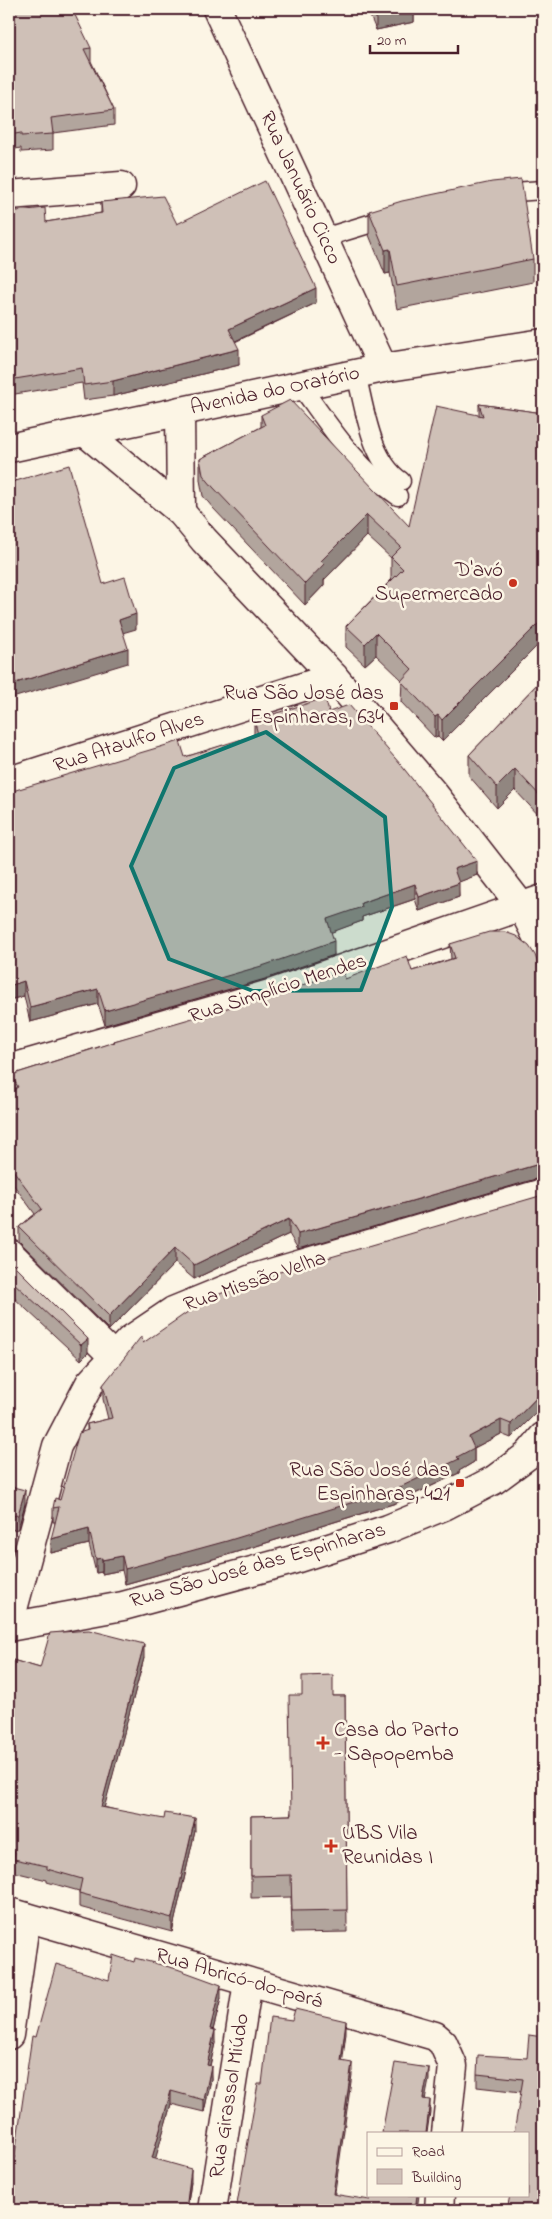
<svg xmlns="http://www.w3.org/2000/svg" width="552" height="2219" font-family="'Indie Flower',sans-serif">
<style>
.lines{fill:none;stroke-linecap:round;stroke-linejoin:round}
.lane-casing{stroke:#4a1f2b;stroke-width:21}
.street-casing{stroke:#4a1f2b;stroke-width:31}
.secondary-casing{stroke:#4a1f2b;stroke-width:31}
.lane{stroke:#fcf5e5;stroke-width:18}
.street{stroke:#fcf5e5;stroke-width:28}
.secondary{stroke:#fcf5e5;stroke-width:28}
.wall{fill:#b2a59d;stroke:#4a1f2b}
.shaded-wall{fill:#918680;stroke:#4a1f2b}
.building{fill:#cfc0b7;stroke:#4a1f2b}
.marked{fill:#0f766e;fill-opacity:0.2;stroke:#0f766e;stroke-width:4;stroke-linejoin:round}
.poi-dot{fill:#c8321e;stroke:#fcf5e5;stroke-width:2}
.labels{text-anchor:middle;dominant-baseline:central;stroke-width:5;stroke-linejoin:round;paint-order:stroke}
.street-label{font-size:21px;fill:#4a1f2b;stroke:#fcf5e5}
.poi-label{font-size:21px;fill:#4a1f2b;stroke:#fcf5e5;text-anchor:end}
</style>
<rect width="100%" height="100%" fill="#fcf5e5"/>
<filter id="ink" filterUnits="userSpaceOnUse"><feTurbulence type="fractalNoise" baseFrequency=".02" numOctaves="2"/><feDisplacementMap in="SourceGraphic" scale="10" xChannelSelector="R" yChannelSelector="G"/><feConvolveMatrix kernelMatrix="1 2 1 2 8 2 1 2 1" color-interpolation-filters="sRGB"/></filter>
<g filter="url(#ink)">
<g class="lines">
<g class="lane-casing">
<g id="lane">
<path d="M500,193L543,190"/>
<path d="M323,238L392,217"/>
<path d="M356,374C365,408 370,460 401,481"/>
<path d="M300,385C329,425 356,468 398,496"/>
</g>
</g>
<g class="street-casing">
<g id="street">
<path d="M217,9L383,368"/>
<path d="M9,195L121,186"/>
<path d="M180,411L181,512"/>
<path d="M85,432L181,512L204,540L334,677L434,794L522,907L543,948"/>
<path d="M9,781L334,677"/>
<path d="M9,1069L270,994L543,899"/>
<path d="M9,1253L114,1357"/>
<path d="M9,1624L57,1446L90,1383L130,1340L173,1311L254,1278L543,1193"/>
<path d="M9,1627L123,1606L289,1561L388,1529L444,1506L494,1480L528,1455L543,1437"/>
<path d="M9,1912L435,2036L443,2043L453,2066L446,2133"/>
<path d="M9,2035L26,1917"/>
<path d="M212,2210L248,1982"/>
<path d="M439,2210L440,2195"/>
</g>
</g>
<g class="secondary-casing">
<path id="secondary" d="M9,448L383,368L543,343"/>
</g>
<use href="#lane" class="lane"/>
<use href="#street" class="street"/>
<use href="#secondary" class="secondary"/>
</g>
<g class="wall">
<path d="M9,9L91,48V61L114,110V125L53,133V150L21,152V148L9,150Z"/>
<path d="M367,9H414V22L376,30Z"/>
<path d="M101,202L177,224L316,303L235,342L239,365L113,396L84,400L82,383L9,395V204L17,211L46,222L101,213Z"/>
<path d="M369,211L533,259V282L397,309L390,273L385,274L369,235Z"/>
<path d="M479,404L543,413L442,741L438,737L435,738L401,702L402,680L376,655L365,665L346,647V626L392,579L391,578V558L367,536L324,580V585L305,605L213,508L203,496L200,480V459L261,427V415L409,526L479,415Z"/>
<path d="M543,678V820L515,790L497,808L469,776V755Z"/>
<path d="M329,712L477,875L458,882L459,897L419,911L415,899L362,917V921L331,932L334,955L265,979L105,1025L98,1004L30,1022L24,996L9,1000L185,757L254,736V720Z"/>
<path d="M450,944L543,978V1178H539L298,1249L289,1234L194,1279L175,1263L109,1330L19,1241V1227L35,1214L13,1184L11,1075L114,1042V1041L345,979L412,971L451,959Z"/>
<path d="M543,1195V1406L511,1438L501,1434L474,1448V1462L459,1471V1473L396,1503L227,1555L125,1584L122,1570L102,1574V1572L96,1573L89,1544L51,1553L55,1522H53V1508L60,1500L87,1431V1424L108,1419L103,1399V1385L143,1343Z"/>
<path d="M9,1260L88,1353L81,1360L13,1297L9,1305Z"/>
<path d="M9,1486L25,1504L18,1529L12,1530L9,1541Z"/>
<path d="M144,1658L104,1807L195,1831L172,1932L79,1907V1891L47,1882V1880L14,1872V1866L9,1865V1659L40,1668Z"/>
<path d="M333,1696H345L347,1932L292,1933L291,1897L251,1898V1816L290,1815Z"/>
<path d="M543,1851V1890L537,1889V1876Z"/>
<path d="M543,1933V1963H541V1949Z"/>
<path d="M543,1977V1998L542,1997V1984Z"/>
<path d="M109,1980L221,1998L213,2030L215,2043L210,2066L211,2079L204,2112L171,2104L155,2159L191,2182L187,2210L36,2037Z"/>
<path d="M527,2058L528,2195L521,2092L477,2087V2074Z"/>
</g>
<g class="shaded-wall">
<path d="M414,9V22L376,30V17Z"/>
<path d="M390,249V273L385,274V250Z"/>
<path d="M316,288V303L229,344V329Z"/>
<path d="M239,349V365L113,396V381Z"/>
<path d="M367,515V536L324,580V585L305,605V584L321,561Z"/>
<path d="M136,614V629L119,634V620Z"/>
<path d="M543,619V640L442,741V720Z"/>
<path d="M376,633V655L365,665V644Z"/>
<path d="M128,648V663L9,699V685Z"/>
<path d="M438,715V737L435,738V717Z"/>
<path d="M515,769V790L497,808V787Z"/>
<path d="M477,861V875L454,884V869Z"/>
<path d="M459,883V897L419,911V897Z"/>
<path d="M415,884V899L362,917V921L327,934V919L361,903Z"/>
<path d="M334,941V955L265,979L105,1025V1011Z"/>
<path d="M24,981V996L9,1000V986Z"/>
<path d="M98,989V1004L30,1022V1007Z"/>
<path d="M539,1164V1178L298,1249V1234Z"/>
<path d="M13,1170V1184L9,1187V1172Z"/>
<path d="M289,1219V1234L194,1279V1265Z"/>
<path d="M175,1248V1263L109,1330V1316Z"/>
<path d="M13,1282V1297L9,1305V1290Z"/>
<path d="M88,1339V1353L81,1360V1345Z"/>
<path d="M543,1391V1406L511,1438V1424Z"/>
<path d="M501,1420V1434L474,1448V1462L459,1471V1473L396,1503L227,1555L125,1584V1569L457,1457L469,1437Z"/>
<path d="M25,1490V1504L18,1529V1515Z"/>
<path d="M12,1516V1530L9,1541V1527Z"/>
<path d="M89,1529V1544L51,1553V1539Z"/>
<path d="M122,1556V1570L102,1574V1560Z"/>
<path d="M102,1558V1572L96,1573V1559Z"/>
<path d="M144,1644V1658L101,1820V1807Z"/>
<path d="M195,1818V1831L172,1932V1918Z"/>
<path d="M221,1985V1998L210,2042V2029Z"/>
<path d="M346,2021V2033L341,2073V2061Z"/>
<path d="M215,2030V2043L207,2078V2065Z"/>
<path d="M352,2063V2075L333,2206V2194Z"/>
<path d="M211,2066V2079L204,2112V2100Z"/>
<path d="M429,2068V2080L423,2111V2099Z"/>
<path d="M171,2091V2104L152,2171V2158Z"/>
<path d="M430,2100V2112L427,2133H426Z"/>
<path d="M191,2169V2182L187,2210H186Z"/>
<path d="M417,2195H419L417,2210H415Z"/>
</g>
<g class="building">
<path d="M9,9H72L91,48L84,49L114,110L51,118L53,134L21,136V133L9,135Z"/>
<path d="M372,9H414L376,17Z"/>
<path d="M521,179L533,259L397,286L390,249L385,250L369,211L402,201L492,182Z"/>
<path d="M265,181L316,288L229,329L239,349L113,381L84,385L82,368L9,380V204L17,211L45,208L46,222L102,213L101,202L163,196L177,224Z"/>
<path d="M290,400L409,526L436,406L483,416L479,404L543,413V619L442,720L438,715L435,717L401,681L412,669L376,633L365,644L346,626L403,569L391,557L401,547L367,515L321,561L324,564L305,584L213,487L203,475L200,459L265,425L261,415Z"/>
<path d="M69,465L103,584L125,577L136,614L119,620L128,648L9,685V483Z"/>
<path d="M543,678V799L515,769L497,787L469,755Z"/>
<path d="M325,698L329,712L349,705L401,765L477,861L454,869L459,883L419,897L415,884L361,903L362,907L327,919L334,941L265,965L105,1011L98,989L30,1007L24,981L9,986V792L180,741L185,757L258,734L254,720Z"/>
<path d="M489,932H505L516,936L529,946L535,955L543,978V1164H539L298,1234L289,1219L194,1265L175,1248L109,1316L19,1227L42,1209L13,1170L9,1172V1092L18,1087L11,1075L115,1042L114,1041L275,994L344,971L345,979L407,956L412,971L433,965L455,958L450,944Z"/>
<path d="M543,1195V1391L511,1424L501,1420L469,1437L474,1448L457,1457L459,1459L396,1489L227,1541L125,1569L122,1556L102,1560V1558L96,1559L89,1529L51,1539L59,1507L53,1508L55,1498L60,1500L79,1433L88,1430L87,1424L112,1418L103,1385L140,1338L142,1337L143,1343L205,1300L259,1278Z"/>
<path d="M9,1260L88,1339L81,1345L13,1282L9,1290Z"/>
<path d="M9,1486L25,1490L18,1515L12,1516L9,1527Z"/>
<path d="M89,1630L144,1644L101,1807L164,1819L165,1813L195,1818L172,1918L79,1893L82,1879L47,1869V1866L14,1859L15,1852L9,1851V1659L40,1668L50,1633Z"/>
<path d="M333,1675V1696H345L347,1910L292,1911L291,1875L251,1876V1816L291,1815L289,1695H302V1676Z"/>
<path d="M543,1851V1877L537,1876Z"/>
<path d="M543,1933V1950L541,1949Z"/>
<path d="M113,1955L134,1962L135,1958L177,1969L221,1985L210,2029L215,2030L207,2065L211,2066L204,2100L171,2091L152,2158L191,2169L186,2210H9V2195L32,2036L36,2037L56,1964L109,1980Z"/>
<path d="M295,2009L346,2021L341,2061L352,2063L333,2194L370,2200V2195H417L415,2210H236L258,2084H262L270,2017L292,2020Z"/>
<path d="M529,2035L543,2037V2210H507L510,2195H528V2133H514L523,2079L477,2074L478,2055L527,2058Z"/>
<path d="M395,2063L429,2068L423,2099L430,2100L426,2133H382Z"/>
</g>
</g>
<path class="marked" d="M266,732L385,817L392,907L361,990L253,991L169,959L131,866L174,768Z"/>
<g class="poi-dot">
<circle cx="513" cy="583" r="5"/>
<rect x="389" y="701" width="10" height="10" rx="2.5"/>
<rect x="455" y="1478" width="10" height="10" rx="2.5"/>
<path d="M320.5 1735.5h5v5h5v5h-5v5h-5v-5h-5v-5h5z"/>
<path d="M328.5 1838.5h5v5h5v5h-5v5h-5v-5h-5v-5h5z"/>
</g>
<g class="labels">
<g class="street-label">
<text transform="translate(300 188) rotate(65)">Rua Januário Cicco</text>
<text transform="translate(275 391) rotate(-12)">Avenida do Oratório</text>
<text transform="translate(129 743) rotate(-18)">Rua Ataulfo Alves</text>
<text transform="translate(278 989) rotate(-18)">Rua Simplício Mendes</text>
<text transform="translate(255 1282) rotate(-19)">Rua Missão Velha</text>
<text transform="translate(258 1566) rotate(-16)">Rua São José das Espinharas</text>
<text transform="translate(239 1979) rotate(16)">Rua Abricó-do-pará</text>
<text transform="translate(230 2096) rotate(-81)">Rua Girassol Miúdo</text>
</g>
<g class="poi-label">
<text x="503" y="571">D'avó<tspan x="503" dy="24">Supermercado</tspan></text>
<text x="384" y="694">Rua São José das<tspan x="384" dy="24">Espinharas, 634</tspan></text>
<text x="450" y="1471">Rua São José das<tspan x="450" dy="24">Espinharas, 421</tspan></text>
<text x="334" y="1731" text-anchor="start">Casa do Parto<tspan x="334" dy="24">- Sapopemba</tspan></text>
<text x="342" y="1834" text-anchor="start">UBS Vila<tspan x="342" dy="24">Reunidas I</tspan></text>
</g>
</g>
<rect width="552" height="2219" fill="none" stroke="#fcf5e5" stroke-width="30"/>
<rect x="15" y="15" width="522" height="2189" fill="none" stroke="#4a1f2b" stroke-width="2" filter="url(#ink)"/>
<rect x="367" y="2132" width="162" height="65" fill="#fcf5e5" stroke="#b59f9b"/>
<rect x="377" y="2148" width="25" height="8" fill="#fcf5e5" stroke="#b59f9b"/>
<text x="412" y="2156" font-size="15" fill="#4a1f2b">Road</text>
<rect x="377" y="2169" width="25" height="15" fill="#cfc0b7" stroke="#b59f9b"/>
<text x="412" y="2182" font-size="15" fill="#4a1f2b">Building</text>
<path d="M370 45v8h88v-8" fill="none" stroke="#4a1f2b" stroke-width="2.5"/>
<text x="377" y="45" font-size="15" fill="#4a1f2b" stroke="#fcf5e5" stroke-width="4" paint-order="stroke">20 m</text>
</svg>
